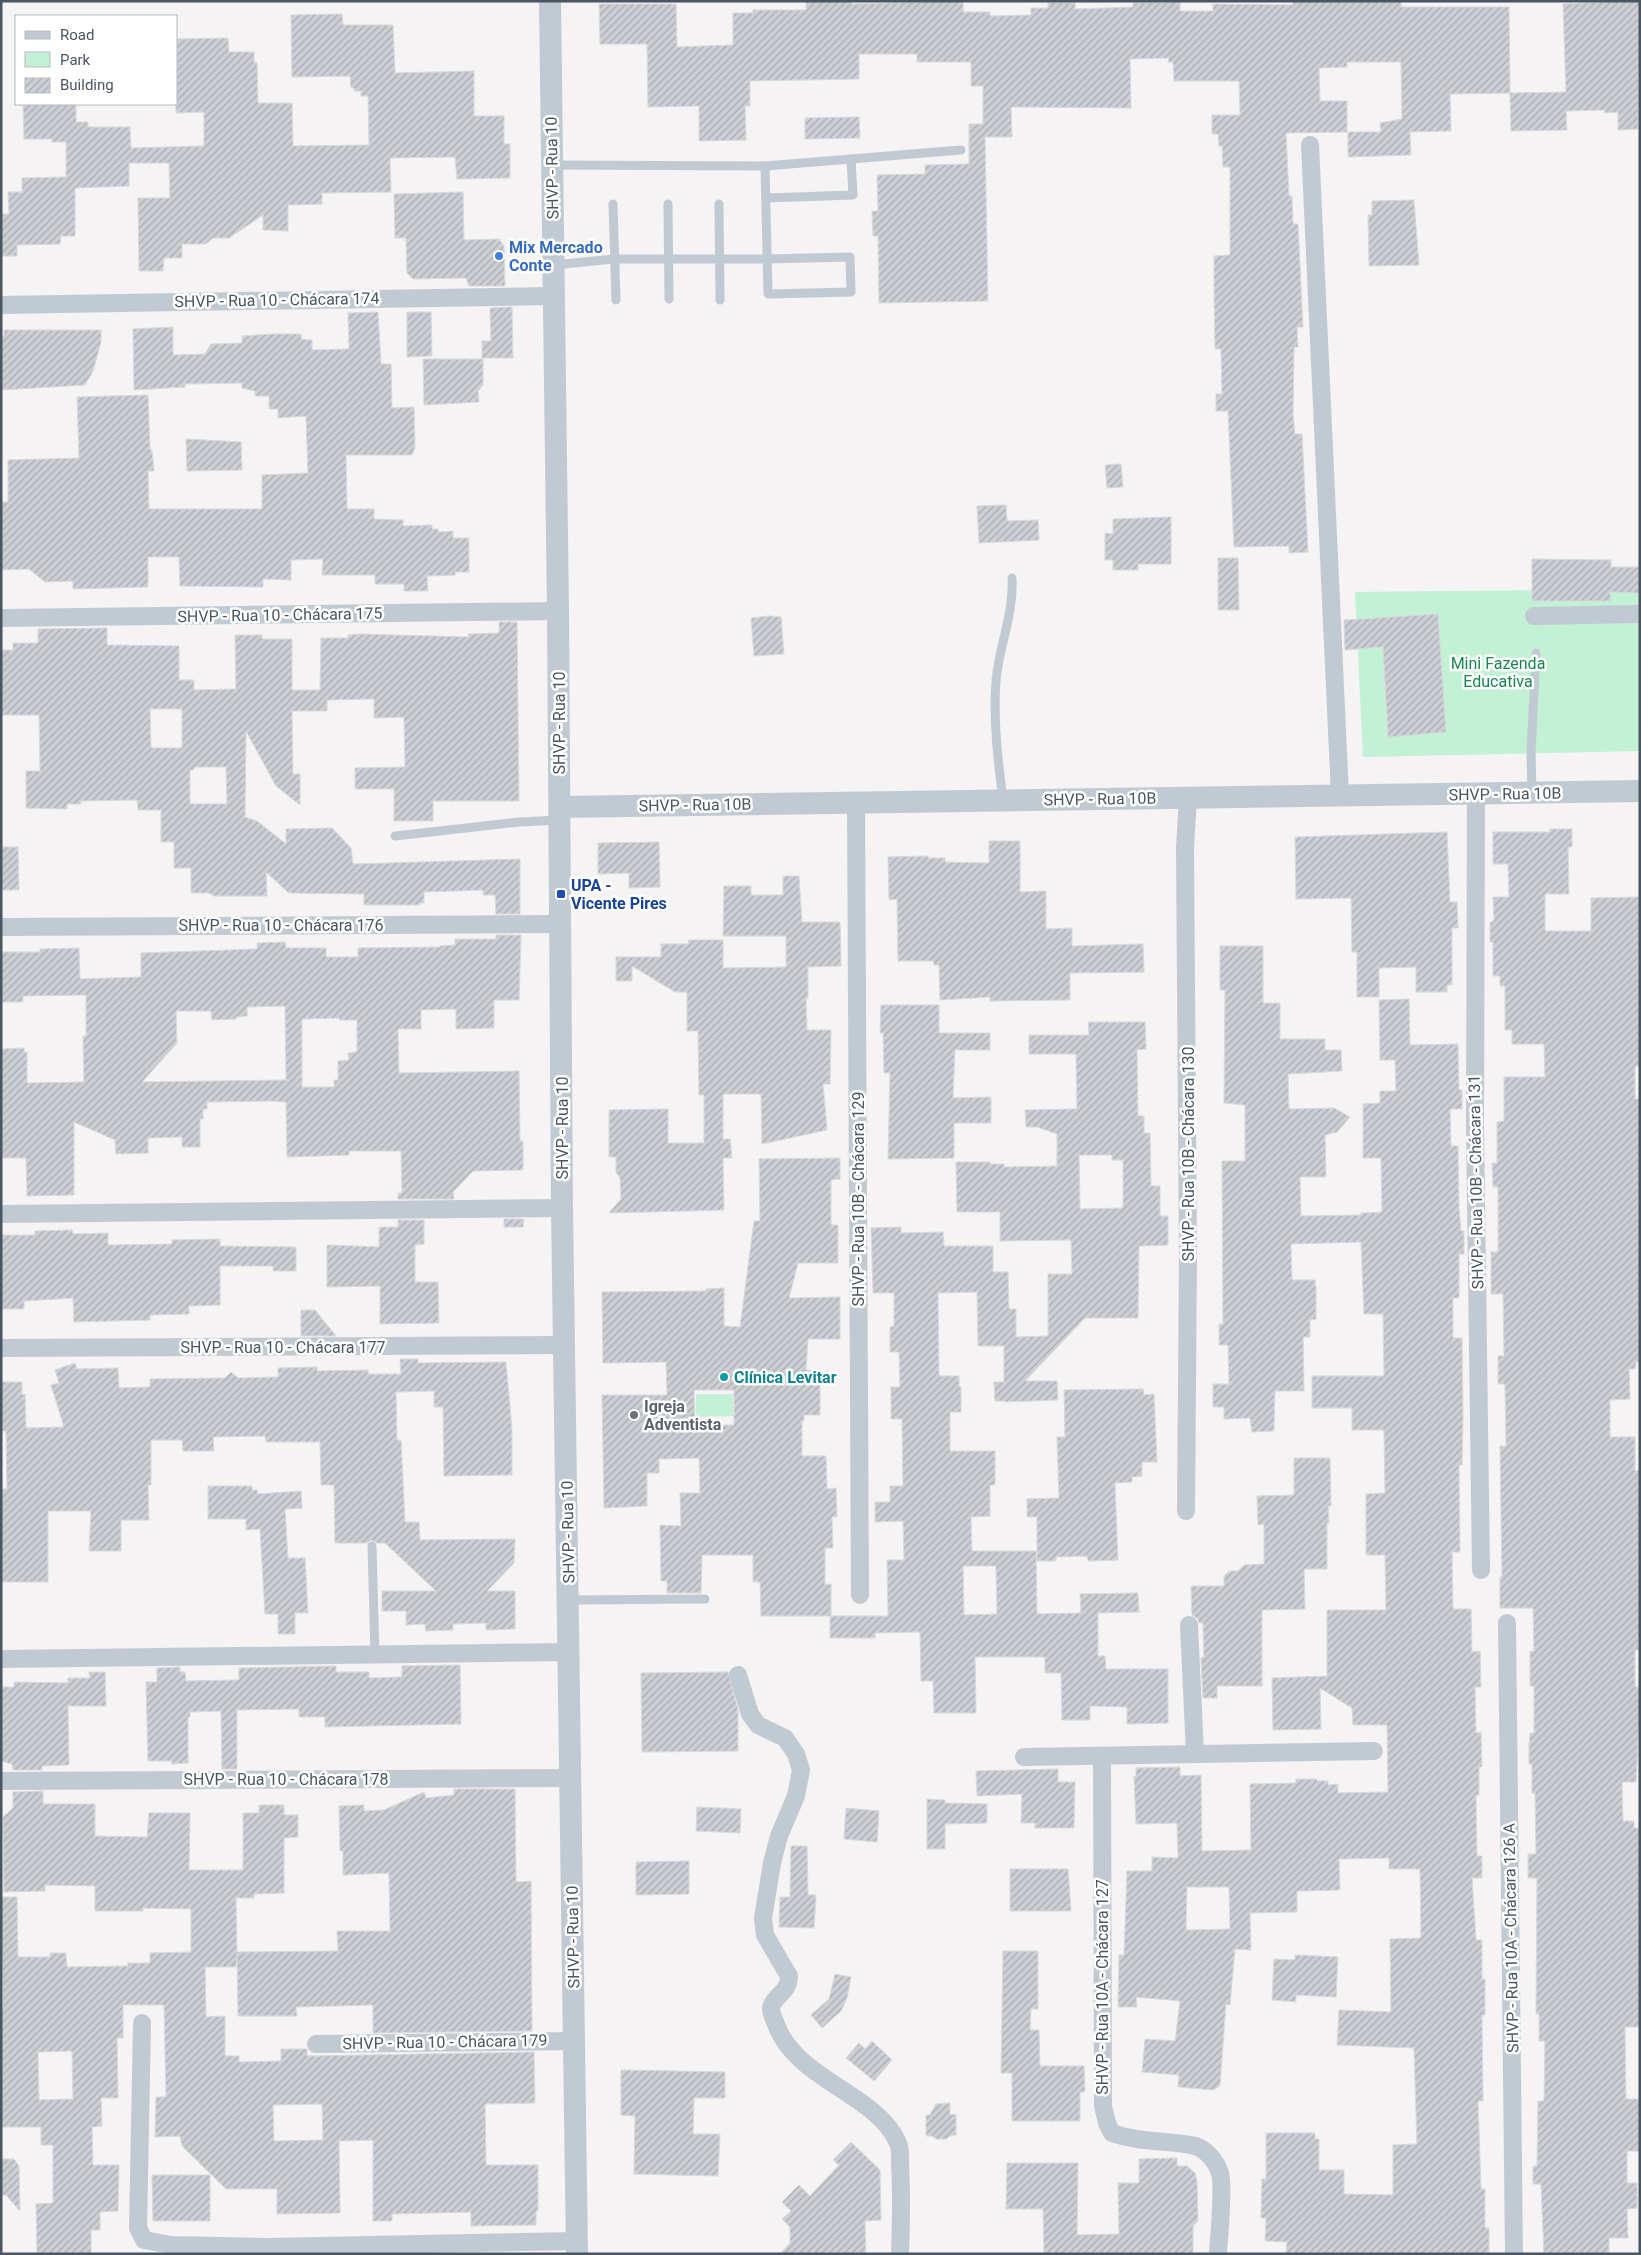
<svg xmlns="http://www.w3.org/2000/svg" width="1641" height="2255" font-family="Roboto,sans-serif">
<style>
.green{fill:#c3f1d5}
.building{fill:url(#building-hatch);stroke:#d7d9de;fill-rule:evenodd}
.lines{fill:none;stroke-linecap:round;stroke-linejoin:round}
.service{stroke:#c1cad2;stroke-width:9}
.minor{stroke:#c1cad2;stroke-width:18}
.tertiary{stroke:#c1cad2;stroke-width:22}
.shop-dot{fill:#3f7fe0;stroke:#fff;stroke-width:2}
.transit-dot{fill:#1a4fb4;stroke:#fff;stroke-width:2}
.culture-dot{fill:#0f9aa8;stroke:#fff;stroke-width:2}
.worship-dot{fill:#6b7280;stroke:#fff;stroke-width:2}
.labels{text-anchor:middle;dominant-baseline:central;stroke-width:5;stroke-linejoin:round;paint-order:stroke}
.street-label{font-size:16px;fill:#4a5661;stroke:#fff}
.shop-label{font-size:16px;font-weight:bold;fill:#366cbe;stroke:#fff;text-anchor:start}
.park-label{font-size:16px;fill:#17864f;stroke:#fff}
.transit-label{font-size:16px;font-weight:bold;fill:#164399;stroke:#fff;text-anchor:start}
.culture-label{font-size:16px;font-weight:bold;fill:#0d838f;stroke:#fff;text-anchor:start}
.worship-label{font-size:16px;font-weight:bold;fill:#5b616d;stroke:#fff;text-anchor:start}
</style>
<defs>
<pattern id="building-hatch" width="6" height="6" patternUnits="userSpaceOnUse" patternTransform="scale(1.25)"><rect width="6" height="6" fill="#cdcfd5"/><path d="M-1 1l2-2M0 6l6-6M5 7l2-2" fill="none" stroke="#a8abb0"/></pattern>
</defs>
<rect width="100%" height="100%" fill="#f5f3f3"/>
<g class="green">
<path d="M1640,589V751L1363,757L1355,592Z"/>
<path d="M696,1394H733V1416L696,1417Z"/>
</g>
<g class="building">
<path d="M806,1H851V4L963,1V12H990V16L1031,15V8H1048V2L1075,3V9L1133,7V3L1180,2V11H1213V4L1293,5V1H1401V7H1509L1510,93L1450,94L1451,131L1410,132L1411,155L1348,157V132H1381L1380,123L1402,119L1401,62H1347V67L1319,68L1320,101H1347V132L1286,133L1289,196H1292L1293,224H1298L1303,327H1297L1298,347H1294L1293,415L1295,434H1302L1308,552L1289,553V546L1234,547L1228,411H1216V394H1222L1221,349H1215L1214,289V256L1230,255V167H1223L1222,146H1219L1218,134H1212V115H1240L1239,81H1174L1173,62H1168L1169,58L1130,59L1131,108L1011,107L1012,137H985L988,301L879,303L878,236H873L872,211H878L877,175L925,174V165L969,164V124H983V86H971V62H917V54H859V79L750,81V106H745L746,140L699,141V106L648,107L647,44H600L599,4H676L677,47L733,45V13H753V10H806Z"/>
<path d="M1623,1H1640L1638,129L1618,130V112L1605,113V110L1566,111L1567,130L1511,131L1510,93L1566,92L1563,4Z"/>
<path d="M342,14L343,25H393L395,73L474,71V116H504V144H510V178L457,179L455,157L390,158L391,192L322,193V204L288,205V231L263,230V215L229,238H213L206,244H182V258H164L163,271H139L138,198H170L169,163H129V186L75,188V236H61L60,244L17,245V256H1V214H9L8,192H22V178L66,177V142H52V139H24L23,104H76V122H88V127H130L131,148L204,146V112L176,113V39L228,38L229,52H254V62L257,63L258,103H292L293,146L369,145L368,96H361V91H354V88H351L350,76L292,77L291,15Z"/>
<path d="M859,117L860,138L805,139V118Z"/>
<path d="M463,192L464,240L499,239L504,246L505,286H469L466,278L413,279L407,273L406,238H395L394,194Z"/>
<path d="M1414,200L1419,265L1369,266L1368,215H1372V201Z"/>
<path d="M512,307L513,358H482V341H491L490,308Z"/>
<path d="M378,312L381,364H391L392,408L414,407L415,447L412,455H346L347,509H374V519L403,520V526L432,525V529H438V532L453,531V538H469V572H455V575L427,576L428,591H404V584H375V575H322L323,559L291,560V580L263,579V587L180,586L179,557H148V587L73,589V581L45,582L29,569L1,570V502H8V460L79,458L77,397L148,395L150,450H152L154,471H148L149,509H262V475L308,473L306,416L278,418V409H269V396H255V391L242,388V383L185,384V387L134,390L133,329L173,327V355L205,354L211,344L242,343V336L271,334H301V339L312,340V350L349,349L348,313Z"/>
<path d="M407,312H431L432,356L407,357Z"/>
<path d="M4,330H101V342L93,371L85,385L1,390V336H4Z"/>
<path d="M423,359H483V385L478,391L479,402L424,405Z"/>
<path d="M186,439L241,442L242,470L187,471Z"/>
<path d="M1121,464L1123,487L1107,488L1105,465Z"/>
<path d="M1006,505L1007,521L1038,520L1039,540L979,543L977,506Z"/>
<path d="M1171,517V564H1138V570H1113V560H1105V533L1113,534V519Z"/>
<path d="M1218,558H1238L1239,610H1218Z"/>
<path d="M1532,559L1611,560V567H1640V593L1610,592L1611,601H1532Z"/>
<path d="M1438,614L1446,732L1388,737L1383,647L1345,650L1344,620Z"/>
<path d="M768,616L781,617L784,654L754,656L751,618Z"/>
<path d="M499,622H517L519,801H433V821H394V789H355V768L405,767L404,717L374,718V699L327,700V711H292L293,774H300V805L276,786L246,731L245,817L257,821L286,844V829L332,828L351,848L353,864L520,859V914H496L495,895H483V890L424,892V903H420V905H364V894L289,893L266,872L267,896H214L209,893H191V868H174V842H161V810H138L137,800L80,801L81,804H67V809L26,808V771H40L39,715H1V650H13V643H38V629L107,628V645L179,646V680H194V690L236,689L235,635H262V639H292V690H320L321,638H348V635L360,634L469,637L468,634L499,633ZM150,709H182V748H151ZM194,767H226L227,804H190V770H194Z"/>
<path d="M1550,829H1572V847H1568L1569,894H1545V931H1591V898L1640,897V1066H1635V1099H1640V1362H1636L1635,1369H1629L1630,1399L1610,1400V1437H1635V1471L1640,1470L1639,1650H1635V1687H1640V1702L1636,1782H1622L1623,1821H1634V1828H1640V2027H1625V2029L1626,2099H1640V2151H1627V2183H1637V2208L1627,2209L1628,2238H1609V2254H1544L1541,2184H1533V2166H1537L1538,2101H1544L1545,2041H1539V2014H1536L1537,1878H1528V1854H1536L1535,1793H1532V1764H1529V1746L1530,1733H1534V1686H1530V1651H1534L1533,1608H1500V1577H1502L1500,1446H1506L1505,1384H1498V1356H1504L1503,1294H1491V1252H1498V1187H1493L1492,1163H1497V1122L1504,1121V1077H1545L1544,1044H1512V1030H1505V986H1500V976H1493V942H1490V923L1494,920L1493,897H1509L1508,864H1493V832H1550Z"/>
<path d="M1447,832L1450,902H1457L1458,928H1452V985H1447V992H1416V967L1379,968V997H1357V952H1352L1351,898L1296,899L1295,837Z"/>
<path d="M989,841H1020V892L1046,891V929L1072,928V946L1143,944L1144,972L1070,973V1000L990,1001V997L940,1000L939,965H934L933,961H898L897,899L889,900L888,857L928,856V858H945V862L989,863Z"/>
<path d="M659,842L660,887L629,888V873L598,874V843Z"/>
<path d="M1,847H18L19,890H1Z"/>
<path d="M783,876H799L802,922H840L841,966L808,967V998H806L807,1030H831L830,1084H823L827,1130L762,1144L761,1094H723V1139H730L732,1158H723L724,1210L609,1213L621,1199L620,1177L616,1173V1157H609V1110L668,1109V1143H704V1095H699L698,1031H687V992H675L632,966V981H616V957H661V944H689L688,940H723V968L786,967V936H723L724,886H751V895H783Z"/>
<path d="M496,935H521L519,1000H494V1028L456,1029V1009L421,1010V1029H398L399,1073L519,1071L520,1141H523V1170L473,1171L453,1192L454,1199H398V1193H402L401,1151H349V1155L287,1157L286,1102L272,1101L207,1102V1109H203V1119H200V1147H182V1137L148,1138V1153L116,1154L115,1140L74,1122V1195L27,1196L26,1158H1V1049L24,1048V1052H27V1083L84,1082L83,1036H86V995L23,996V1002H1V952H40V949L79,948L80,979L141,977V953L257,949V943L285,942L286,948H326V957H358V948L440,947V946L455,945V939H496ZM285,1006L286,1080L142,1082L177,1043L176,1011H211L212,1020L236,1019V1017L247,1016V1007ZM339,1018V1020H357V1052L348,1053L349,1060L338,1061V1080H334V1087H302V1019Z"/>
<path d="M1220,946H1263V1003H1280V1039H1325V1050H1341L1342,1071L1288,1074L1289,1109L1334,1108L1350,1117L1337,1132L1325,1135L1326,1177H1300L1301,1216L1361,1215V1213L1382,1212L1381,1158H1363V1104L1380,1103V1091H1396L1395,1060H1380L1379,1000L1409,999L1410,1045L1458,1044L1459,1090H1462V1109H1450L1451,1146H1458L1459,1208L1461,1231H1464V1254H1459V1298H1453V1338H1462L1463,1417L1462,1465H1459L1460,1552H1452L1453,1609H1471L1472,1652L1480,1651L1481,1687H1475L1476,1733L1481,1732L1482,1767H1479V1795H1476L1477,1856H1482V1878H1472L1476,1940H1482V1979H1485V2015H1482L1483,2101H1478L1481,2189H1485V2228H1489V2254H1286L1287,2242L1265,2241L1266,2218H1261L1262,2179H1266V2133H1315V2139H1319V2170H1344V2194L1393,2195V2145L1417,2144L1414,2048L1337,2045L1339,2010L1391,2012L1390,1939L1421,1938L1420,1869H1389V1858L1339,1859L1340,1890L1297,1891V1912L1250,1913L1251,1950L1235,1949L1230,2005L1226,2004L1220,2085L1214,2090L1178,2087L1179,2075L1142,2072L1145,2039L1175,2041L1180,2001L1136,1997L1137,2007H1118L1119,1955H1124L1127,1871H1152V1857L1178,1858L1177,1823L1136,1824L1134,1776H1136V1768L1180,1767V1776L1201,1775L1202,1851L1251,1850L1250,1784L1296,1783V1779H1317V1781H1328V1785L1338,1784V1793L1388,1792L1387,1725H1353L1352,1708L1320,1688L1321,1729L1273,1730L1272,1678L1327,1676V1610H1386L1385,1555H1366V1494L1385,1493L1384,1430H1352V1408H1312V1376H1384L1383,1314H1364L1361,1242L1291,1244L1292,1280H1315L1316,1287V1319L1310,1320V1337H1303L1304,1391H1275L1274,1431L1252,1432L1250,1418L1224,1419V1407H1213V1384H1229L1228,1345H1219V1324H1223L1222,1161H1245V1105L1224,1103L1225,990H1220ZM1187,1887H1229L1230,1929L1186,1930Z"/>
<path d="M881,1005H939V1033H990V1050H955L953,1098L991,1097V1123H954V1158L888,1159L890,1073H884L883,1033H880Z"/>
<path d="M1088,1022H1145L1146,1049L1137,1050L1138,1116H1144V1133H1150L1151,1186H1160V1216H1168V1245L1139,1246L1138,1318H1085L1025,1381H1057L1058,1400L1005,1402V1401H995L994,1382H1004V1346H978L977,1292L938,1293L939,1376H959V1387H961V1412H950V1451H995V1485H990V1516L971,1517L972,1551H1036L1037,1614L1081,1613L1080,1594L1138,1593L1139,1612L1098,1613V1656H1105L1106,1669H1168V1723L1127,1724V1707L1090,1706V1720H1062L1061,1673H1045V1657H975L976,1713H934L933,1681H921L920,1632L875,1633V1638H830V1616H888L887,1560H904L903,1521L875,1522V1502H890V1486H903L902,1419H891V1387H900L899,1352H890V1327L894,1326V1293H873L871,1228L901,1227V1233L943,1232L944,1246H993V1272H1008L1009,1309H1016V1337L1048,1336V1274H1072L1071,1240L1000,1241V1212H957L956,1162H990V1164H1004V1167L1057,1166V1134L1037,1127H1026L1025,1110L1077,1109L1076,1054H1029V1035H1089ZM1079,1155H1112V1160H1123V1208L1080,1209ZM963,1566H996L997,1614L964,1615Z"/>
<path d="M840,1158V1179L831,1180V1225H838V1263H798L789,1298L840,1297V1339H808L806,1370L820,1371V1415H804V1421H802V1456H826L827,1489L836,1488L837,1517H832L833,1548H825V1585L831,1584V1616H761L760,1582H753V1555H702L701,1593H667V1581H661L660,1525L681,1526L680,1493H700L699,1458L659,1459V1473H647V1506L604,1508L602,1395H667L666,1362L603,1363L602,1292L706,1291V1289L724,1288V1326L740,1327L754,1221H760L759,1159ZM694,1390H734V1425H695Z"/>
<path d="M504,1219H524L523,1227H504Z"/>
<path d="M398,1220H424V1244L415,1245V1282H438L439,1323L380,1324V1286L327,1287V1245L379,1247V1227H398Z"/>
<path d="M72,1230L73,1234L108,1233V1245L172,1244V1240L220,1239V1246L296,1247V1271H273V1266H220V1305L189,1306V1314L150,1315V1320L74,1322L73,1298L24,1301V1299V1309H1V1235H35V1231Z"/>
<path d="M301,1310H315L336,1336H301Z"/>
<path d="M400,1359H418V1363L506,1362L512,1429V1475L444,1476L443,1407H434V1391L396,1392L397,1440H401L405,1522H419L420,1540L515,1539L514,1563L487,1591H515V1629L486,1630V1623L453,1624V1630L426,1631L425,1624L406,1625V1611H382V1591H436L385,1543H377L372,1540L367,1543H335L334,1485H321L320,1442H266L265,1436L213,1437L214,1451H183L182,1440H151V1485H148L149,1520H121V1551H89L91,1511H48V1582H1V1489H7L6,1431H1V1382H22V1395L25,1394L26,1428L64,1427L51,1385L59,1383L55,1370L75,1363L77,1369L118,1368L119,1388L150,1387V1379L225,1378L231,1372L238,1378L278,1377V1368L317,1367V1371L368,1370V1374H401Z"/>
<path d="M1143,1389L1144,1395L1154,1394L1157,1462H1142V1476L1132,1477V1482L1115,1483L1118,1560L1088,1561L1087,1556L1056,1557V1561H1037V1517H1027V1499L1059,1498L1057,1437H1065L1064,1390Z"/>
<path d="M1294,1458H1330L1331,1506H1328L1329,1523H1327V1569H1304L1305,1609L1262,1610V1686H1217V1698H1203L1201,1658L1204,1657L1203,1623H1199L1198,1619L1192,1615L1191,1586H1224V1576L1229,1571H1238L1244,1565L1264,1564V1524L1258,1525L1257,1496L1294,1495Z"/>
<path d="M208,1486H252V1490H257L258,1494L301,1491L302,1508L285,1509L288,1558H305L308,1613H295V1634H278V1614H265L260,1529L246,1530V1519H208Z"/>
<path d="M460,1665L461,1724L325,1727V1717H299V1709L237,1710V1769H222L221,1711L190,1712V1717H188V1763L172,1764V1761H148L146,1682H157V1668L180,1667V1672H185L186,1681L239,1680V1668L336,1666V1672H369V1678L402,1677V1666Z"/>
<path d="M89,1672H105L106,1706H68L69,1765L42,1766V1770H13L12,1764L1,1761V1687H14V1682L68,1683V1678H90Z"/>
<path d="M728,1672L738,1710V1751L642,1752L641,1673Z"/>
<path d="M1058,1769V1782H1075L1074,1828H1035V1823H1021L1022,1794L977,1796L976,1771Z"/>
<path d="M454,1789H515L516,1882L531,1881L532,2031L373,2033V2005L296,2007L297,2016H238L237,1953L236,1967H205L206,2017L225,2016V2056H239V2062L281,2061V2049H307V2056L534,2052L535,2103L485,2104L486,2165H538V2211H536V2225L471,2226V2212L392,2214V2221H373V2140L339,2141L340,2213L277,2214V2189H226L182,2146L180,2136L155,2137L156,2097H166L164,2005H123V2038H117L118,2098H101L102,2126L92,2127L93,2165H119L118,2211L100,2212V2230H91V2254H37L36,2204L53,2203V2145H41V2127H1V2008H3L1,1897H17L18,1957H50V1953H66L67,1967L128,1966V1963H150V1953L191,1952V1909L143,1908V1911H95V1886L45,1885V1891L4,1892L3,1817L13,1808V1792L43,1791V1804H95V1836L147,1837L149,1813H190L189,1870H243V1813H259V1805H284V1815H298V1837L284,1838V1893L254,1894V1898H236L237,1952L338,1951L337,1931H390L389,1873L343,1875V1851H340L339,1806L364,1805V1811L384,1810L424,1792L426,1798L454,1795ZM72,2051L73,2099L39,2100L38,2052ZM322,2104L323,2140L274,2141L273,2105Z"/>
<path d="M927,1799L945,1800V1803L987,1804V1823L945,1824V1849H927Z"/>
<path d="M697,1807L741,1809L740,1833L696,1831Z"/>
<path d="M846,1808L879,1811L877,1842L844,1839Z"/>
<path d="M791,1846H807L808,1895H816L814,1928L779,1927L780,1897H790Z"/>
<path d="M689,1861V1894L636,1895V1862Z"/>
<path d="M1010,1869H1068L1071,1911H1010Z"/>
<path d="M1003,1951H1038V2009H1031L1030,2030H1039L1040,2066H1084L1085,2092H1080V2121H1012V2073H1001Z"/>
<path d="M1295,1955L1338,1957L1336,1997L1296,1995V2002L1272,2000L1274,1959L1295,1960Z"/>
<path d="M835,1974L851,1977L847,1998L841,2011L822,2028L811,2015L829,1999Z"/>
<path d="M872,2041L892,2060L874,2081L846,2058L859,2043L865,2049Z"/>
<path d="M621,2070L725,2072V2098H694L693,2134H720L718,2176L634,2174L635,2116L621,2115Z"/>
<path d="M950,2103V2115L956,2114V2135L950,2136L947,2139H936L932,2136H926V2115H930L936,2104Z"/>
<path d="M851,2142L880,2170L881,2220L865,2221L866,2254H780L790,2243V2227L782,2219L791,2211L782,2202L799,2185L810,2196L839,2165L833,2160Z"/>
<path d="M1177,2158V2166H1187L1195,2173L1197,2181L1198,2221L1193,2226V2254H1044L1043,2209H1006L1007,2163H1078L1077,2235L1119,2234L1118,2183H1139V2159Z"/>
<path d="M1,2159H14L19,2166L20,2211L6,2195H1Z"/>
<path d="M152,2175H210V2221H153Z"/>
</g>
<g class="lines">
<g class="service">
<path d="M553,165L765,166L961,150"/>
<path d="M766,198L853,195L851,159"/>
<path d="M613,204L616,300"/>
<path d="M668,204L669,299"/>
<path d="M719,204L720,300"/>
<path d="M554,265L614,259H767L850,257L851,292L768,294C767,252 766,209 765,166"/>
<path d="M1532,793L1531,753L1536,653"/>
<path d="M1003,800C998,761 993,720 996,681C999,646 1014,614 1012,578"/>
<path d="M395,836L519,822L560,820"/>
<path d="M372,1546L375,1655"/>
<path d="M569,1600L705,1599"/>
</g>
<g class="minor">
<path d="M1310,145L1340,796"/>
<path d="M1,305L554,296"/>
<path d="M1534,616L1640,614"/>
<path d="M1,618L558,611"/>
<path d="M1476,794L1475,1128L1481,1570"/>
<path d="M856,802L860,1595"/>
<path d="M1,927L561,924"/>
<path d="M1,1214L562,1208"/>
<path d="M1,1348L564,1345"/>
<path d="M1186,1511L1188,1255L1185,848L1188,797"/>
<path d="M1507,1623L1514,2254"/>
<path d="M1189,1625L1195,1754"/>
<path d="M1,1659L570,1652"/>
<path d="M738,1675L750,1714L758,1725L785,1738L796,1754L801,1770L796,1796L779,1836L772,1863L763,1918L765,1935L789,1976C789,1993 773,1996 771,2008C771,2014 775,2021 777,2027C799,2081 878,2095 898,2143C901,2150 900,2159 900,2166C902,2195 901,2224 900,2254"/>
<path d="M1024,1757L1374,1751"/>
<path d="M1102,1757L1103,2106L1107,2123L1112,2133C1141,2143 1163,2140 1191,2145C1205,2147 1216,2161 1220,2173C1224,2188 1219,2236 1218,2254"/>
<path d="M1,1781L571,1778"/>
<path d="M142,2023L138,2228L144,2240L171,2245L268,2247L577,2241"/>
<path d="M316,2044L574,2041"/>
</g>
<g class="tertiary">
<path d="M550,1L558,611L562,1208L577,2254"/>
<path d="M560,807L1640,791"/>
</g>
</g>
<circle class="shop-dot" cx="499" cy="256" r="5"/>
<rect class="transit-dot" x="556" y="889" width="10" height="10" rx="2.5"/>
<circle class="culture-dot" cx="724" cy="1377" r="5"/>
<circle class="worship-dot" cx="634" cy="1415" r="5"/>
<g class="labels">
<g class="street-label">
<text transform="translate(552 168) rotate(-91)">SHVP - Rua 10</text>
<text transform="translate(277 300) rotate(-1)">SHVP - Rua 10 - Chácara 174</text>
<text transform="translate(280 615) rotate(-1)">SHVP - Rua 10 - Chácara 175</text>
<text transform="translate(559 723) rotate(-90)">SHVP - Rua 10</text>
<text transform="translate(1505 794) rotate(-1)">SHVP - Rua 10B</text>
<text transform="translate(1100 799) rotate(-1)">SHVP - Rua 10B</text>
<text transform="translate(695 805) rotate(-1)">SHVP - Rua 10B</text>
<text x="281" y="925">SHVP - Rua 10 - Chácara 176</text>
<text transform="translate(562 1128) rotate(-90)">SHVP - Rua 10</text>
<text transform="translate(1188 1154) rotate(-90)">SHVP - Rua 10B - Chácara 130</text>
<text transform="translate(1476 1182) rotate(-91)">SHVP - Rua 10B - Chácara 131</text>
<text transform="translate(858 1199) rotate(-90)">SHVP - Rua 10B - Chácara 129</text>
<text x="283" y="1347">SHVP - Rua 10 - Chácara 177</text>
<text transform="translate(568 1532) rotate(-91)">SHVP - Rua 10</text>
<text x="286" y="1779">SHVP - Rua 10 - Chácara 178</text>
<text transform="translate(573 1937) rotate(-91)">SHVP - Rua 10</text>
<text transform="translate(1511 1938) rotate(-91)">SHVP - Rua 10A - Chácara 126 A</text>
<text transform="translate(1102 1987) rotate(-90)">SHVP - Rua 10A - Chácara 127</text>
<text transform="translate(445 2042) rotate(-1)">SHVP - Rua 10 - Chácara 179</text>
</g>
<g class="shop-label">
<text x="509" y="247">Mix Mercado<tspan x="509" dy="18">Conte</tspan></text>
</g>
<g class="park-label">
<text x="1498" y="663">Mini Fazenda<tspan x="1498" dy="18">Educativa</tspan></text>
</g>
<g class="transit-label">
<text x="571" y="885">UPA -<tspan x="571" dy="18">Vicente Pires</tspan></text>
</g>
<g class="culture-label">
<text x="734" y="1377">Clínica Levitar</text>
</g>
<g class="worship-label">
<text x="644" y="1406">Igreja<tspan x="644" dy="18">Adventista</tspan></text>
</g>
</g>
<rect width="1641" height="2255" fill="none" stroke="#4a5661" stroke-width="5"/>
<rect x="15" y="15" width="162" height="90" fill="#ffffff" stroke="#b7bbc0"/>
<rect x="25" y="31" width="25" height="8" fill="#c1cad2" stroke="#b7bbc0"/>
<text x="60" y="40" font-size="15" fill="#4a5661">Road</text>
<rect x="25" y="52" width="25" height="15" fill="#c3f1d5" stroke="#b7bbc0"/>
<text x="60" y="65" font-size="15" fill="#4a5661">Park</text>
<rect x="25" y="78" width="25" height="15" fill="url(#building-hatch)" stroke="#b7bbc0"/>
<text x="60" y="90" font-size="15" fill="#4a5661">Building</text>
</svg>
